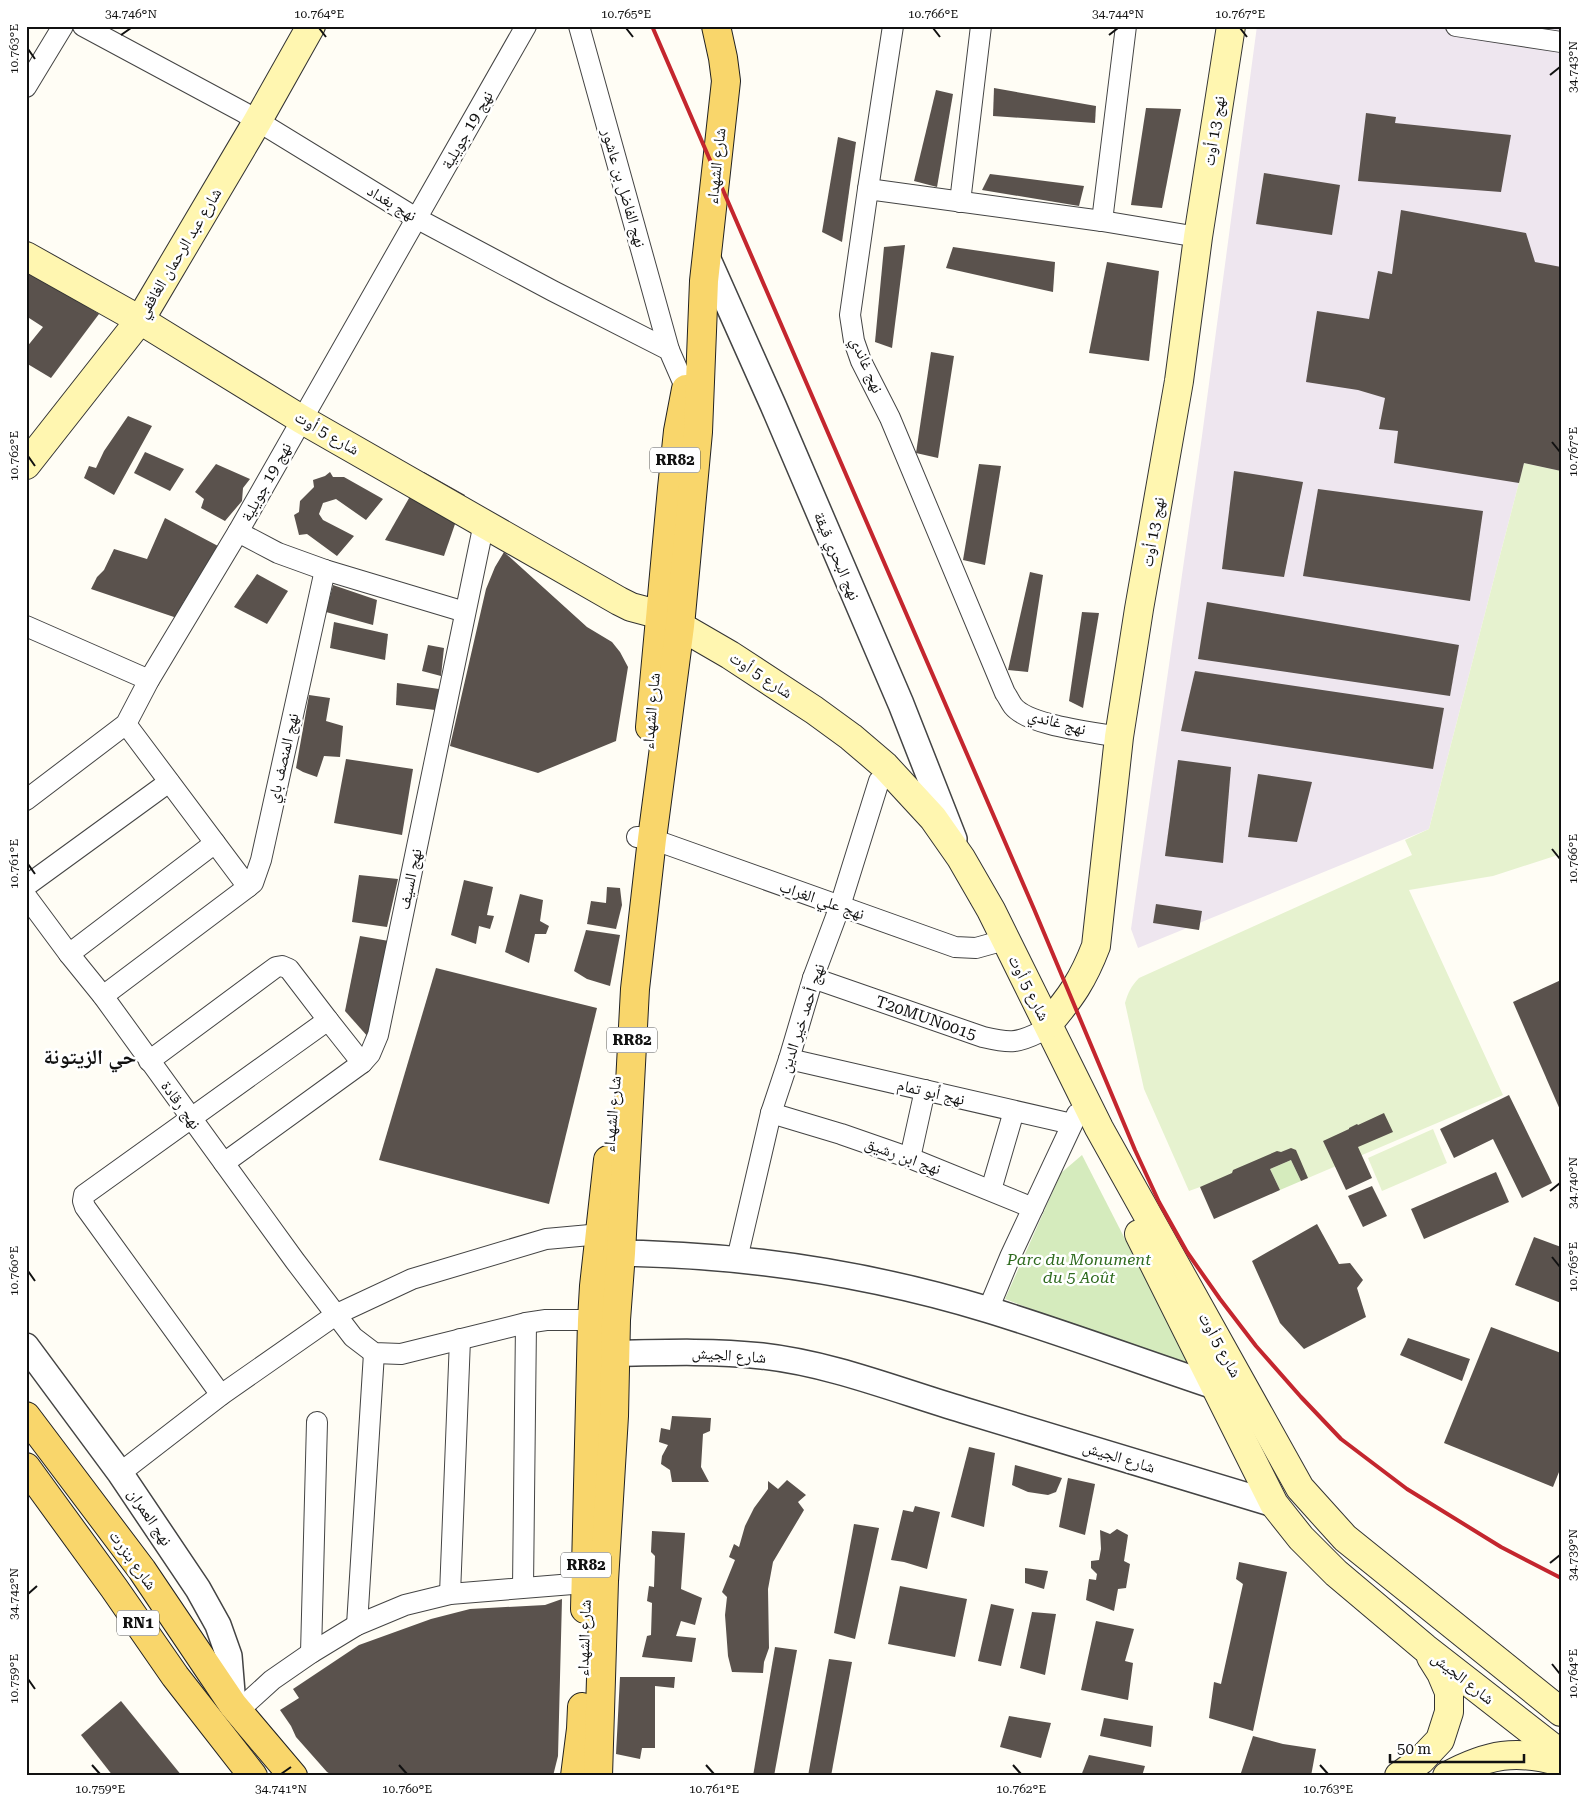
<svg xmlns="http://www.w3.org/2000/svg" width="1587" height="1802" font-family="'Roboto Serif','Noto Naskh Arabic',serif">
<style>
.industrial{fill:#eee6ef}
.green{fill:#d5ebbd}
.pitch{fill:#e6f2cf}
.building{fill:#5a524d}
.lines{fill:none;stroke-linecap:round;stroke-linejoin:round}
.minor-casing{stroke:#444;stroke-width:22}
.tertiary-casing{stroke:#444;stroke-width:28}
.secondary-casing{stroke:#333;stroke-width:30}
.primary-casing{stroke:#222;stroke-width:30}
.minor{stroke:#fff;stroke-width:20}
.tertiary{stroke:#fff;stroke-width:25}
.secondary{stroke:#fff6b0;stroke-width:28}
.primary{stroke:#f9d66b;stroke-width:28}
.rail{stroke:#c4262e;stroke-width:4}
.ticks{fill:none;stroke:#111;stroke-width:2}
.labels{text-anchor:middle;dominant-baseline:central;stroke-width:5;stroke-linejoin:round;paint-order:stroke}
.shield{fill:#fff;stroke:#585858;stroke-width:1}
.shield-label{font-size:15px;font-weight:bold;fill:#111}
.street-label{font-size:16px;fill:#111;stroke:#fff}
.park-label{font-size:16px;font-style:italic;fill:#2f6b1f;stroke:#fff}
.district-label{font-size:21px;font-weight:bold;fill:#111;stroke:#fff}
.neatline{fill:none;stroke:#111;stroke-width:2}
.ticks-label{font-size:12px;text-anchor:middle;fill:#111}
</style>
<rect width="100%" height="100%" fill="#fffdf5"/>
<path class="industrial" d="M1257,26H1561V471L1524,463L1429,829L1138,948L1131,929L1202,436Z"/>
<g class="green">
<path d="M1082,1155L1192,1370L1005,1299L1061,1173Z"/>
<path d="M1291,1160L1301,1181L1280,1190L1270,1169Z"/>
</g>
<g class="pitch">
<path d="M1524,463L1561,471V854L1493,876L1409,890L1503,1095L1301,1181L1291,1160L1236,1183L1200,1187L1189,1191L1144,1089L1125,1003C1128,993 1131,986 1139,978L1412,855L1405,840L1429,829Z"/>
<path d="M1433,1129L1447,1163L1382,1191L1368,1158Z"/>
</g>
<g class="building">
<path d="M994,88L1096,106L1095,123L993,116Z"/>
<path d="M936,90L953,94L937,187L914,181Z"/>
<path d="M1146,108L1181,109L1162,208L1131,205Z"/>
<path d="M1366,113L1396,117L1395,123L1511,135L1501,192L1358,181Z"/>
<path d="M838,137L856,142L842,242L822,232Z"/>
<path d="M1264,173L1340,185L1332,235L1256,224Z"/>
<path d="M990,174L1084,186L1079,206L982,190Z"/>
<path d="M1401,210L1526,233L1535,262L1561,267V471L1524,463L1519,483L1394,463L1398,431L1379,429L1385,398L1358,390L1306,382L1317,311L1369,319L1378,271L1392,274Z"/>
<path d="M905,245L892,348L875,342L884,247Z"/>
<path d="M953,247L1055,262L1053,292L946,268Z"/>
<path d="M1107,262L1159,271L1149,361L1089,353Z"/>
<path d="M30,271L99,314L51,378L26,363V348L43,327L26,316V276Z"/>
<path d="M931,352L954,356L938,458L916,453Z"/>
<path d="M128,416L152,426L114,495L84,478L89,466L96,468L104,451Z"/>
<path d="M145,452L184,469L170,491L134,473Z"/>
<path d="M216,464L250,479L243,488L242,501L225,521L201,508L204,499L195,492Z"/>
<path d="M979,464L1001,466L985,565L963,560Z"/>
<path d="M1234,471L1303,482L1284,577L1222,569Z"/>
<path d="M330,472L333,477H344L383,499L366,520L336,499L323,503L319,514L323,520L354,536L337,556L307,534L299,535L294,515L299,512L300,501L314,487L313,480L325,476Z"/>
<path d="M424,472L465,495L444,556L385,540Z"/>
<path d="M1318,489L1483,511L1470,601L1303,576Z"/>
<path d="M165,518L218,546L189,600L184,601L177,618L91,589L97,577L104,570L114,549L147,559Z"/>
<path d="M504,552L587,627L612,642L620,652L628,667L616,741L538,773L450,746L486,589L495,567Z"/>
<path d="M1030,572L1043,575L1028,672L1008,670Z"/>
<path d="M257,574L288,591L267,624L234,607Z"/>
<path d="M333,585L377,600L373,625L326,612Z"/>
<path d="M1207,602L1459,645L1450,696L1198,659Z"/>
<path d="M1082,612L1099,613L1083,708L1069,701Z"/>
<path d="M334,622L388,634L385,660L330,648Z"/>
<path d="M428,645L444,648L441,676L422,671Z"/>
<path d="M1195,671L1444,708L1433,769L1181,731Z"/>
<path d="M397,683L439,689L435,710L396,705Z"/>
<path d="M309,695L330,698L326,721L343,726L340,757L324,756L317,777L303,772L296,768Z"/>
<path d="M346,759L413,769L402,835L334,823Z"/>
<path d="M1178,760L1231,767L1223,863L1165,856Z"/>
<path d="M1258,774L1312,782L1297,842L1248,837Z"/>
<path d="M359,875L398,879L387,927L352,922Z"/>
<path d="M464,880L493,887L487,915L494,916L490,929L479,926L476,944L451,935Z"/>
<path d="M607,887L620,888L622,905L616,929L587,924L591,901L606,903Z"/>
<path d="M520,894L543,900L540,921L549,926L546,934H535L529,963L505,952Z"/>
<path d="M1156,904L1202,911L1199,930L1153,923Z"/>
<path d="M586,930L620,935L610,986L587,979L574,971Z"/>
<path d="M360,936L389,941L369,1038L345,1011Z"/>
<path d="M436,968L597,1008L549,1204L379,1160Z"/>
<path d="M1561,980V1112L1513,1002Z"/>
<path d="M1509,1095L1552,1183L1522,1198L1493,1139L1454,1158L1440,1129Z"/>
<path d="M1384,1113L1393,1132L1358,1147L1372,1178L1346,1190L1323,1141L1349,1129V1128L1357,1124L1358,1125Z"/>
<path d="M1291,1148L1296,1150L1308,1178L1301,1181L1291,1160L1270,1169L1280,1190L1214,1219L1200,1187L1232,1173L1233,1170L1277,1151L1281,1152Z"/>
<path d="M1496,1172L1509,1202L1424,1239L1411,1209Z"/>
<path d="M1372,1186L1387,1216L1363,1227L1348,1196Z"/>
<path d="M1317,1224L1339,1264L1350,1263L1363,1280L1357,1288L1366,1317L1304,1349L1280,1323L1252,1261Z"/>
<path d="M1534,1237L1561,1247V1303L1515,1285Z"/>
<path d="M1491,1327L1561,1353V1467L1553,1487L1444,1443Z"/>
<path d="M1408,1338L1470,1359L1462,1381L1400,1355Z"/>
<path d="M672,1416L711,1418L710,1431L703,1434L701,1467L709,1482H672L670,1470L661,1464L662,1456L668,1445L659,1442L661,1428L670,1430Z"/>
<path d="M969,1447L995,1453L984,1527L951,1517Z"/>
<path d="M1015,1465L1062,1478L1056,1492L1048,1495L1028,1492L1012,1485Z"/>
<path d="M1068,1478L1095,1484L1085,1535L1059,1527Z"/>
<path d="M787,1480L806,1495L798,1502L804,1510L773,1562L768,1589L769,1648L764,1662L763,1673L732,1672L728,1656L725,1615L727,1597L722,1592L735,1560L729,1557L734,1544L739,1547L745,1526L754,1508L768,1489V1481L778,1489Z"/>
<path d="M915,1506L940,1512L927,1569L904,1562L891,1560L903,1510L913,1512Z"/>
<path d="M854,1524L879,1528L855,1639L834,1633Z"/>
<path d="M1117,1529L1128,1535L1124,1561L1130,1564L1126,1588L1118,1589L1114,1611L1086,1600L1089,1579L1096,1580L1097,1574L1091,1568V1561L1099,1560L1101,1549L1100,1530L1110,1534Z"/>
<path d="M652,1531L685,1533L681,1589L702,1598L695,1625L681,1621L676,1636L696,1638L692,1662L642,1657L647,1636L651,1635L652,1603L647,1601L649,1586L654,1587L655,1556L651,1552Z"/>
<path d="M1239,1562L1287,1572L1253,1731L1209,1718L1214,1682L1221,1684L1243,1584L1236,1579Z"/>
<path d="M1025,1568L1048,1571L1044,1589L1025,1583Z"/>
<path d="M900,1586L967,1599L955,1657L888,1644Z"/>
<path d="M562,1599L558,1756L553,1776H334L327,1772L296,1737L291,1726L280,1710L299,1698L293,1689L359,1645L431,1619L470,1609L545,1605Z"/>
<path d="M991,1604L1014,1609L1001,1666L978,1661Z"/>
<path d="M1032,1612L1056,1614L1045,1675L1020,1668Z"/>
<path d="M1096,1621L1134,1629L1125,1661L1133,1663L1128,1700L1081,1690Z"/>
<path d="M775,1647L797,1650L774,1776H753Z"/>
<path d="M829,1659L852,1662L831,1776H808Z"/>
<path d="M620,1677H675L674,1688L655,1686V1748H642L640,1759L616,1754Z"/>
<path d="M121,1701L182,1776H113L81,1735Z"/>
<path d="M1009,1716L1051,1723L1041,1758L1000,1747Z"/>
<path d="M1104,1718L1153,1726L1151,1747L1100,1736Z"/>
<path d="M1253,1736L1283,1744L1316,1749L1311,1776H1240Z"/>
<path d="M1089,1755L1145,1766L1142,1776H1081Z"/>
</g>
<g class="lines">
<g class="minor-casing">
<g id="minor">
<path d="M83,26L243,112L416,218L553,291L669,350L686,389"/>
<path d="M579,26L669,350"/>
<path d="M1456,26L1561,42"/>
<path d="M26,87L63,26"/>
<path d="M868,189L893,26"/>
<path d="M960,202L981,26"/>
<path d="M1102,221L1126,26"/>
<path d="M238,532L278,553L325,570"/>
<path d="M26,626L149,680"/>
<path d="M126,724L248,887L253,883L261,860L325,570L465,612"/>
<path d="M1119,737C1094,732 1029,726 1013,706C1010,702 1008,697 1005,693L890,418L861,361L854,341L850,315L868,189L1102,221L1198,237"/>
<path d="M26,800L126,724L149,680L238,532L526,26"/>
<path d="M637,837L652,839L955,947L976,948L994,943"/>
<path d="M26,886L169,782"/>
<path d="M26,896L69,954L103,996L295,1261L353,1337L374,1353L401,1354L526,1323L546,1320H605"/>
<path d="M69,954L215,843"/>
<path id="s1" d="M813,978L983,1037C1009,1043 1016,1044 1040,1032"/>
<path d="M103,996L248,887"/>
<path d="M789,1059L1072,1124"/>
<path d="M149,1061L276,967L282,966L289,969L328,1020"/>
<path d="M771,1113L841,1134L910,1158L1033,1208"/>
<path d="M910,1158L925,1090"/>
<path d="M224,1163L362,1063L370,1054L378,1035L484,523"/>
<path d="M991,1190L1014,1111"/>
<path d="M737,1259L771,1113L789,1059L813,978L840,906L879,781"/>
<path d="M988,1310L1010,1257L1077,1114"/>
<path d="M221,1395L85,1207L83,1201L84,1195L328,1020L362,1063"/>
<path d="M120,1473L221,1395L337,1314L412,1279L546,1239L612,1233"/>
<path d="M523,1587L526,1323"/>
<path d="M450,1594L460,1339"/>
<path d="M357,1625L374,1353"/>
<path d="M311,1653L317,1422"/>
<path d="M238,1711L272,1680L311,1653L357,1625L405,1605L450,1594L585,1583"/>
</g>
</g>
<g class="tertiary-casing">
<g id="tertiary">
<path d="M707,257L773,405L901,704L954,839"/>
<path d="M602,1253C733,1253 864,1272 989,1310C1064,1333 1139,1361 1214,1386"/>
<path d="M26,1346L120,1473L198,1589L218,1625L229,1656L233,1705"/>
<path d="M596,1354C651,1353 707,1350 762,1356C832,1364 896,1390 963,1410C1067,1442 1171,1473 1274,1504"/>
</g>
</g>
<g class="secondary-casing">
<g id="secondary">
<path d="M26,256L140,320L301,419L619,601L631,607L661,615L680,626L730,655L814,710L851,737L885,766L933,818L961,858L991,910L1099,1128L1300,1488L1345,1538L1561,1712"/>
<path d="M26,465L140,320L257,122L311,26"/>
<path d="M1048,1024C1071,997 1083,980 1096,946L1119,737L1139,609L1179,381L1198,237L1231,26"/>
<path d="M1139,1234L1274,1504L1301,1538L1336,1573L1425,1648L1561,1754"/>
<path d="M1399,1776L1421,1760L1440,1740L1449,1712V1692L1441,1673L1431,1657"/>
<path d="M1447,1776C1488,1754 1516,1749 1561,1762"/>
</g>
</g>
<g class="primary-casing">
<g id="primary">
<path d="M650,727L672,488L678,431L686,389"/>
<path d="M26,1416L142,1570L233,1705L293,1776"/>
<path d="M26,1467L114,1588L175,1676L253,1776"/>
<path d="M585,1609L592,1320L594,1286L608,1160"/>
<path d="M575,1776L581,1729L582,1707"/>
<path d="M598,1776L604,1581L614,1416L616,1320L621,1253L635,989L652,839L680,626L698,432L704,281L726,81L723,58L716,26"/>
</g>
</g>
<use href="#minor" class="minor"/>
<use href="#tertiary" class="tertiary"/>
<use href="#secondary" class="secondary"/>
<use href="#primary" class="primary"/>
<path class="rail" d="M652,26L1034,909L1135,1150L1159,1202L1187,1252L1220,1299L1256,1346L1301,1397L1341,1439L1407,1489L1501,1547L1561,1578"/>
</g>
<path class="ticks" d="M319,28L326,37M626,28L633,37M933,28L940,37M1240,28L1247,37M121,35L131,28M1109,35L1118,28M28,49L35,59M1550,75L1560,67M1552,442L1560,452M28,456L35,466M1552,849L1560,859M28,864L35,874M1550,1191L1560,1183M1552,1257L1560,1267M28,1271L35,1281M1550,1563L1560,1555M28,1594L37,1586M1552,1664L1560,1674M28,1679L35,1689M92,1765L100,1774M399,1765L407,1774M706,1765L714,1774M1013,1765L1021,1774M1320,1765L1328,1774M281,1774L291,1767"/>
<g class="labels">
<g class="shield">
<rect x="650" y="447.5" width="50" height="25" rx="4"/>
<rect x="607" y="1027.5" width="50" height="25" rx="4"/>
<rect x="561" y="1552.5" width="50" height="25" rx="4"/>
<rect x="117" y="1610.5" width="42" height="25" rx="4"/>
</g>
<g class="shield-label">
<text x="675" y="460">RR82</text>
<text x="632" y="1040">RR82</text>
<text x="586" y="1565">RR82</text>
<text x="138" y="1623">RN1</text>
</g>
<g class="street-label">
<text transform="translate(467 130) rotate(-60)">نهج 19 جويلية</text>
<text transform="translate(1214 131) rotate(-81)">نهج 13 أوت</text>
<text transform="translate(716 166) rotate(-84)">شارع الشهداء</text>
<text transform="translate(624 188) rotate(74)">نهج الفاضل بن عاشور</text>
<text transform="translate(392 203) rotate(31)">نهج بغداد</text>
<text transform="translate(179 253) rotate(-59)">شارع عبد الرحمان الغافقي</text>
<text transform="translate(867 365) rotate(67)">نهج غاندي</text>
<text transform="translate(327 433) rotate(30)">شارع 5 أوت</text>
<text transform="translate(266 482) rotate(-61)">نهج 19 جويلية</text>
<text transform="translate(1153 532) rotate(-80)">نهج 13 أوت</text>
<text transform="translate(837 556) rotate(67)">نهج البحري قيقة</text>
<text transform="translate(761 675) rotate(33)">شارع 5 أوت</text>
<text transform="translate(651 711) rotate(-85)">شارع الشهداء</text>
<text transform="translate(1057 722) rotate(15)">نهج غاندي</text>
<text transform="translate(283 758) rotate(-77)">نهج المنصف باي</text>
<text transform="translate(410 879) rotate(-78)">نهج السيف</text>
<text transform="translate(822 900) rotate(19)">نهج علي الغراب</text>
<text transform="translate(1029 988) rotate(63)">شارع 5 أوت</text>
<text stroke="none"><textPath href="#s1" startOffset="120">T20MUN0015</textPath></text>
<text transform="translate(802 1018) rotate(-72)">نهج أحمد خير الدين</text>
<text transform="translate(931 1092) rotate(13)">نهج أبو تمام</text>
<text transform="translate(181 1105) rotate(54)">نهج رقادة</text>
<text transform="translate(612 1114) rotate(-85)">شارع الشهداء</text>
<text transform="translate(903 1156) rotate(20)">نهج ابن رشيق</text>
<text transform="translate(1220 1345) rotate(61)">شارع 5 أوت</text>
<text transform="translate(729 1355) rotate(4)">شارع الجيش</text>
<text transform="translate(1119 1457) rotate(17)">شارع الجيش</text>
<text transform="translate(150 1517) rotate(56)">نهج العمران</text>
<text transform="translate(133 1560) rotate(54)">شارع بنزرت</text>
<text transform="translate(584 1638) rotate(-88)">شارع الشهداء</text>
<text transform="translate(1463 1678) rotate(38)">شارع الجيش</text>
</g>
<g class="park-label">
<text x="1079" y="1259">Parc du Monument<tspan x="1079" dy="18">du 5 Août</tspan></text>
</g>
<g class="district-label">
<text x="90" y="1057">حي الزيتونة</text>
</g>
</g>
<rect width="1587" height="1802" fill="none" stroke="#ffffff" stroke-width="55"/>
<path d="M1390 1754v8h134v-8" fill="none" stroke="#111111" stroke-width="2.5"/>
<text x="1397" y="1754" font-size="15" fill="#111111" stroke="#ffffff" stroke-width="4" paint-order="stroke">50 m</text>
<rect x="28" y="28" width="1532" height="1746" class="neatline"/>
<g class="ticks-label">
<text x="131" y="18">34.746°N</text>
<text x="319" y="18">10.764°E</text>
<text x="626" y="18">10.765°E</text>
<text x="933" y="18">10.766°E</text>
<text x="1118" y="18">34.744°N</text>
<text x="1240" y="18">10.767°E</text>
<text transform="translate(14 49) rotate(-90)" y="4">10.763°E</text>
<text transform="translate(1573 67) rotate(-90)" y="4">34.743°N</text>
<text transform="translate(1573 452) rotate(-90)" y="4">10.767°E</text>
<text transform="translate(14 456) rotate(-90)" y="4">10.762°E</text>
<text transform="translate(1573 859) rotate(-90)" y="4">10.766°E</text>
<text transform="translate(14 864) rotate(-90)" y="4">10.761°E</text>
<text transform="translate(1573 1183) rotate(-90)" y="4">34.740°N</text>
<text transform="translate(1573 1267) rotate(-90)" y="4">10.765°E</text>
<text transform="translate(14 1271) rotate(-90)" y="4">10.760°E</text>
<text transform="translate(1573 1555) rotate(-90)" y="4">34.739°N</text>
<text transform="translate(14 1594) rotate(-90)" y="4">34.742°N</text>
<text transform="translate(1573 1674) rotate(-90)" y="4">10.764°E</text>
<text transform="translate(14 1679) rotate(-90)" y="4">10.759°E</text>
<text x="100" y="1793">10.759°E</text>
<text x="281" y="1793">34.741°N</text>
<text x="407" y="1793">10.760°E</text>
<text x="714" y="1793">10.761°E</text>
<text x="1021" y="1793">10.762°E</text>
<text x="1328" y="1793">10.763°E</text>
</g>
</svg>
